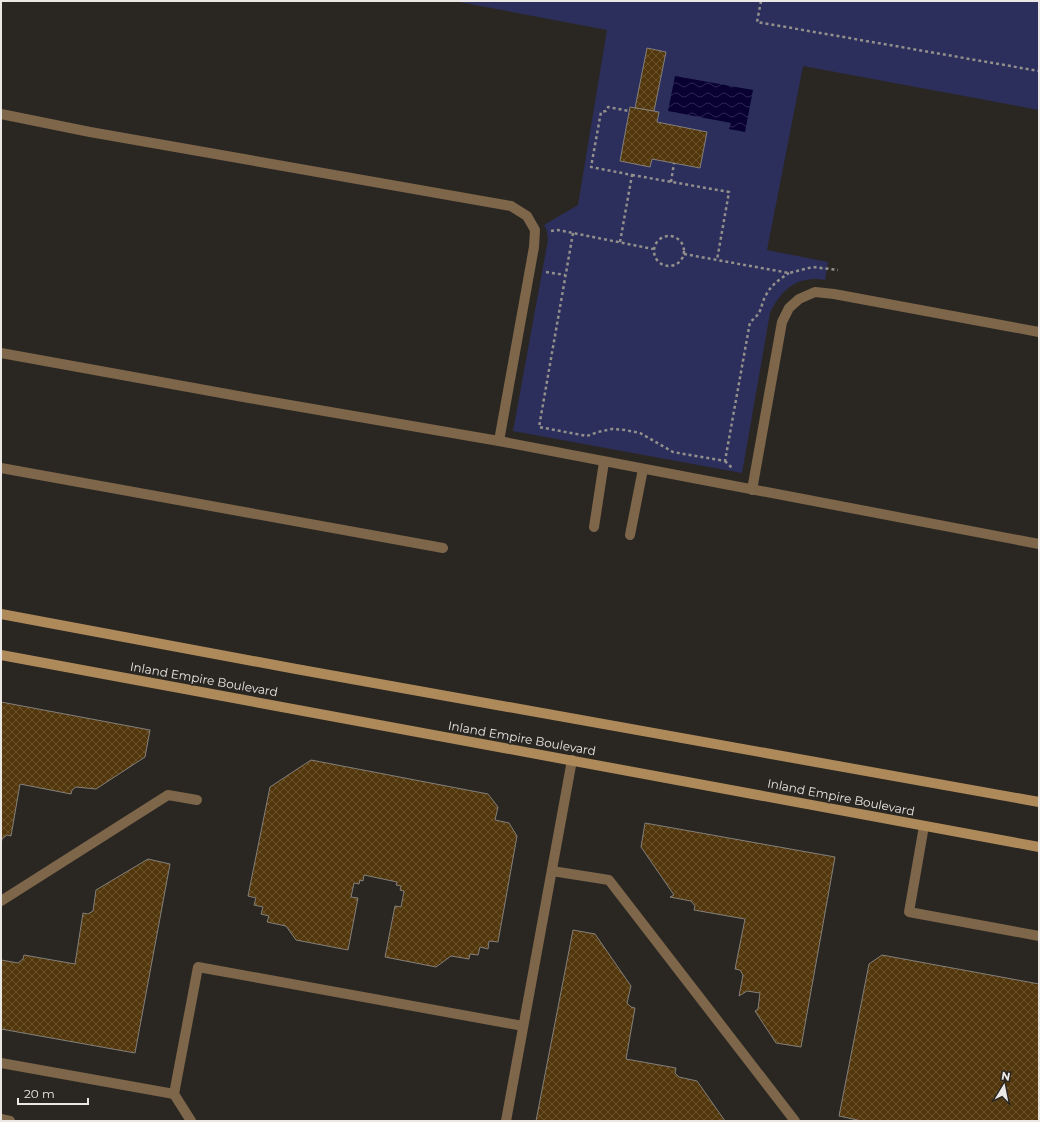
<svg xmlns="http://www.w3.org/2000/svg" width="1040" height="1122" font-family="Montserrat,sans-serif">
<style>
.park{fill:#2c2f5b}
.water{fill:url(#water-waves)}
.building{fill:url(#building-cross-hatch);stroke:#837f7a}
.lines{fill:none;stroke-linecap:round;stroke-linejoin:round}
.path{stroke:#928f8d;stroke-width:2.5;stroke-dasharray:3 3;stroke-linecap:butt}
.lane{stroke:#7d6649;stroke-width:10}
.secondary{stroke:#ae8a5a;stroke-width:10}
.labels{text-anchor:middle;dominant-baseline:central;stroke-width:3.5;stroke-linejoin:round;paint-order:stroke}
.street-label{font-size:12px;fill:#eae7e5;stroke:#2a2723}
</style>
<defs>
<pattern id="water-waves" width="16" height="10" patternUnits="userSpaceOnUse"><rect width="16" height="10" fill="#080132"/><path d="M0 5q4-4 8 0t8 0" fill="none" stroke="#2c2650"/></pattern>
<pattern id="building-cross-hatch" width="8" height="8" patternUnits="userSpaceOnUse"><rect width="8" height="8" fill="#53370c"/><path d="M0 0l8 8M0 8l8-8" fill="none" stroke="#6c542f"/></pattern>
</defs>
<rect width="100%" height="100%" fill="#2a2723"/>
<path class="park" d="M454,1H1039V110L803,66L767,250L828,262L825,280C797,275 781,290 770,313L742,473L513,431L548,240L547,231L544,225L578,205L607,30Z"/>
<path class="water" d="M675,76L753,90L745,132L729,129L731,123L668,111Z"/>
<g class="building">
<path d="M647,48L666,52L654,111L635,108Z"/>
<path d="M630,107L659,112L657,122L707,132L700,168L652,159L650,167L620,161Z"/>
<path d="M1,702L150,730L145,757L96,789L76,787L72,790L71,794L20,784L11,836L7,835L2,839L1,844Z"/>
<path d="M311,760L488,794L498,807L495,820L509,823L517,836L498,942L489,941L488,949L480,947L478,955L470,954L469,959L451,956L436,967L385,957L395,906L401,907L404,891L400,890L401,886L396,885L397,882L364,875L363,881L360,880L359,884L354,883L351,897L358,898L348,950L296,940L286,926L267,922L269,916L261,914L263,907L254,905L256,898L248,896L270,787Z"/>
<path d="M645,823L835,857L801,1047L776,1043L755,1011L758,1009L760,993L747,991L739,996L743,975L740,970L735,969L745,919L694,910L695,906L691,901L670,897L674,895L641,847Z"/>
<path d="M148,859L170,864L135,1053L1,1029V960L18,963L23,959L24,955L75,964L83,913L88,914L93,911L96,890Z"/>
<path d="M573,930L595,934L631,986L627,1003L631,1007L635,1008L626,1059L676,1068L675,1073L679,1077L697,1081L725,1121H536Z"/>
<path d="M882,955L1039,984V1121H862L839,1116L869,964Z"/>
</g>
<g class="lines">
<g class="path">
<path d="M761,1L757,22L1039,71"/>
<path d="M632,175L729,192L717,260"/>
<path d="M671,182L674,163"/>
<path d="M551,231L558,230L653,249"/>
<path d="M573,233L539,427L587,436L598,432L612,429L625,430L640,433L673,452L725,461L750,322C764,311 759,308 766,295C771,285 780,279 789,273"/>
<circle cx="669" cy="251" r="15"/>
<path d="M620,242L632,175L591,167L601,112L606,111L608,107L629,111"/>
<path d="M684,254L789,273L813,267L838,270"/>
<path d="M546,272L565,275"/>
<path d="M725,461L732,468"/>
</g>
<g class="lane">
<path d="M1,114L90,132L511,206L527,216L535,230L534,247L499,441"/>
<path d="M1,353L249,398L499,441L1039,544"/>
<path d="M1,468L443,548"/>
<path d="M752,490L782,322L789,308L799,299L815,292L834,294L1039,332"/>
<path d="M594,527L604,462"/>
<path d="M630,535L643,469"/>
<path d="M924,826L909,912L1039,936"/>
<path d="M552,871L609,880L795,1121"/>
<path d="M1,901L168,795L197,800"/>
<path d="M1,1063L174,1094"/>
<path d="M1,1119L10,1121"/>
<path d="M191,1121L174,1094L198,967L523,1026"/>
<path d="M506,1121L572,760"/>
</g>
<g class="secondary">
<path d="M1,614L296,669L1039,802"/>
<path d="M1,655L1039,847"/>
</g>
</g>
<g class="labels">
<g class="street-label">
<text transform="translate(204 679) rotate(10)">Inland Empire Boulevard</text>
<text transform="translate(522 738) rotate(10)">Inland Empire Boulevard</text>
<text transform="translate(841 797) rotate(11)">Inland Empire Boulevard</text>
</g>
</g>
<rect width="1040" height="1122" fill="none" stroke="#eae7e5" stroke-width="4"/>
<g transform="translate(1004 1086) rotate(10)" stroke="#2a2723" stroke-width="3" paint-order="stroke">
<path d="M0-3L7 15L0 10L-7 15Z" fill="#eae7e5"/>
<text y="-6" font-size="11" font-weight="bold" text-anchor="middle" fill="#eae7e5">N</text>
</g>
<path d="M18 1098v6h70v-6" fill="none" stroke="#eae7e5" stroke-width="2"/>
<text x="24" y="1098" font-size="12" fill="#eae7e5" stroke="#2a2723" stroke-width="3" paint-order="stroke">20 m</text>
</svg>
